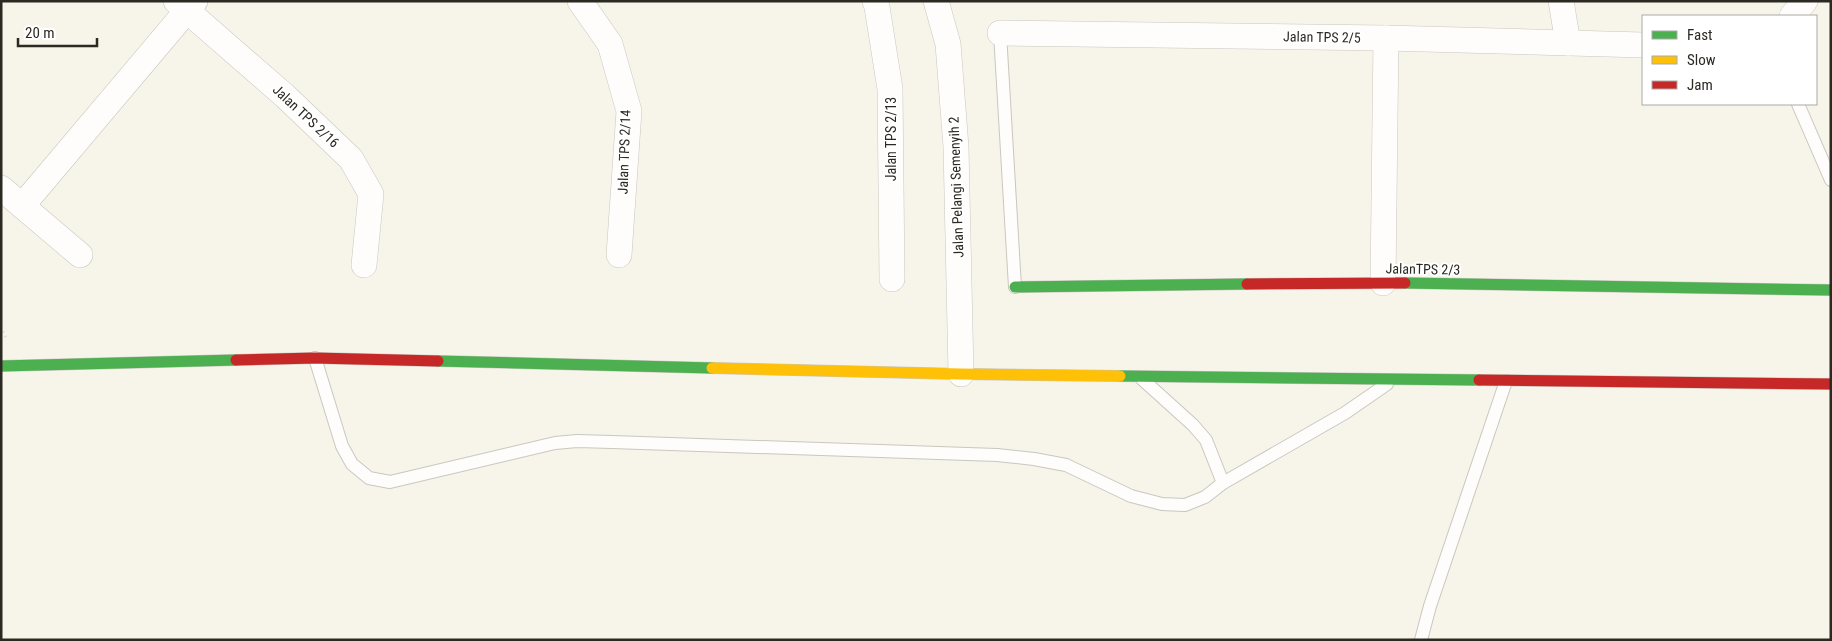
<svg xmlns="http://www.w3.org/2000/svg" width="1832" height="641" font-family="'Roboto Condensed',sans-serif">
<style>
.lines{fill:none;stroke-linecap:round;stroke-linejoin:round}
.lane-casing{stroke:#c9c7bf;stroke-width:14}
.street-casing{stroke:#c9c7bf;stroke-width:26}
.fast-casing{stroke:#c9c7bf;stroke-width:12}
.slow-casing{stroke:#c9c7bf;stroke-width:12}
.jam-casing{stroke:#c9c7bf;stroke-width:12}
.path{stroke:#d5d5d2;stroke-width:3;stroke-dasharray:1 4;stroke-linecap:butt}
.lane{stroke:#fefdfc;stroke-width:12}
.street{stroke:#fefdfc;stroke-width:25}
.fast{stroke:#4caf50;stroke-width:11}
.slow{stroke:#ffc107;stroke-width:11}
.jam{stroke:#c62828;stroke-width:11}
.labels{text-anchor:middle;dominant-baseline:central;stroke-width:4;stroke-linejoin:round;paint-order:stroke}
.street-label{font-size:14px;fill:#2b2921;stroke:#fff}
</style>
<rect width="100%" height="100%" fill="#f7f4ea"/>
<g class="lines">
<g class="lane-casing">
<g id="lane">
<path d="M1000,33L1015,287"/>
<path d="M1798,104L1831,180"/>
<path d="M315,358L342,446L352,464L369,478L390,482L555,443L577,441L612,442L997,455L1034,459L1066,465L1131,496L1162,504L1185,505L1205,497L1223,483L1345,413L1387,384"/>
<path d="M1142,379L1193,425L1206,440L1223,483"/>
<path d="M1421,640L1430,606L1506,381"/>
</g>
</g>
<g class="street-casing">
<g id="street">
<path d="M176,1L285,96L351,159L371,194L364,265"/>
<path d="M580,1L610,44L629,111L619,255"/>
<path d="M875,1L877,7L890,89L892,279"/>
<path d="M936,1L948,44L956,147L961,374"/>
<path d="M1561,1L1568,43"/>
<path d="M1792,16L1805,1"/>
<path d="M1000,33L1386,38L1643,45"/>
<path d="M1,188L80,255"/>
<path d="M22,206L195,1"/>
<path d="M1383,283L1386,38"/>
</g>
</g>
<g class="fast-casing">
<g id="fast">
<path d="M1405,283L1831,290"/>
<path d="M1015,287L1247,284"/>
<path d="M438,361L712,368"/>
<path d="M1,366L236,360"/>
<path d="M1120,376L1479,380"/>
</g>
</g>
<g class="slow-casing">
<path id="slow" d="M712,368L961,374L1120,376"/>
</g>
<g class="jam-casing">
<g id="jam">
<path d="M1247,284L1405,283"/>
<path d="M236,360L315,358L438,361"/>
<path d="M1479,380L1831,384"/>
</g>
</g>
<path class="path" d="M1,327L7,340"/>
<use href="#lane" class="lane"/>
<use href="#street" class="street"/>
<use href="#fast" class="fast"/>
<use href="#slow" class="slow"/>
<use href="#jam" class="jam"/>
</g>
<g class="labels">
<g class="street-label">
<text transform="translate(1322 37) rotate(1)">Jalan TPS 2/5</text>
<text transform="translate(306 116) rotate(43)">Jalan TPS 2/16</text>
<text transform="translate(891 139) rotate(-90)">Jalan TPS 2/13</text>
<text transform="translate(624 152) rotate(-88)">Jalan TPS 2/14</text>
<text transform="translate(956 187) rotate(-92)">Jalan Pelangi Semenyih 2</text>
<text transform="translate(1423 269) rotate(1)">JalanTPS 2/3</text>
</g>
</g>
<rect width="1832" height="641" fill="none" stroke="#2b2921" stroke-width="5"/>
<rect x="1642" y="15" width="175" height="90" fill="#ffffff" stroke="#aaa9a6"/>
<rect x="1652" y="31" width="25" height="8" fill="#4caf50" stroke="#aaa9a6"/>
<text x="1687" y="40" font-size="15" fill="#2b2921">Fast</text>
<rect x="1652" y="56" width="25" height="8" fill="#ffc107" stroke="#aaa9a6"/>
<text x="1687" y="65" font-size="15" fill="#2b2921">Slow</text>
<rect x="1652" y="81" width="25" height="8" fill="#c62828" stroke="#aaa9a6"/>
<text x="1687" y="90" font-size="15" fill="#2b2921">Jam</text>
<path d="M18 38v8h79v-8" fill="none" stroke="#2b2921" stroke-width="2.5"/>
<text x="25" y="38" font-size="15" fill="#2b2921" stroke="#ffffff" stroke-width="4" paint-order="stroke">20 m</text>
</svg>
